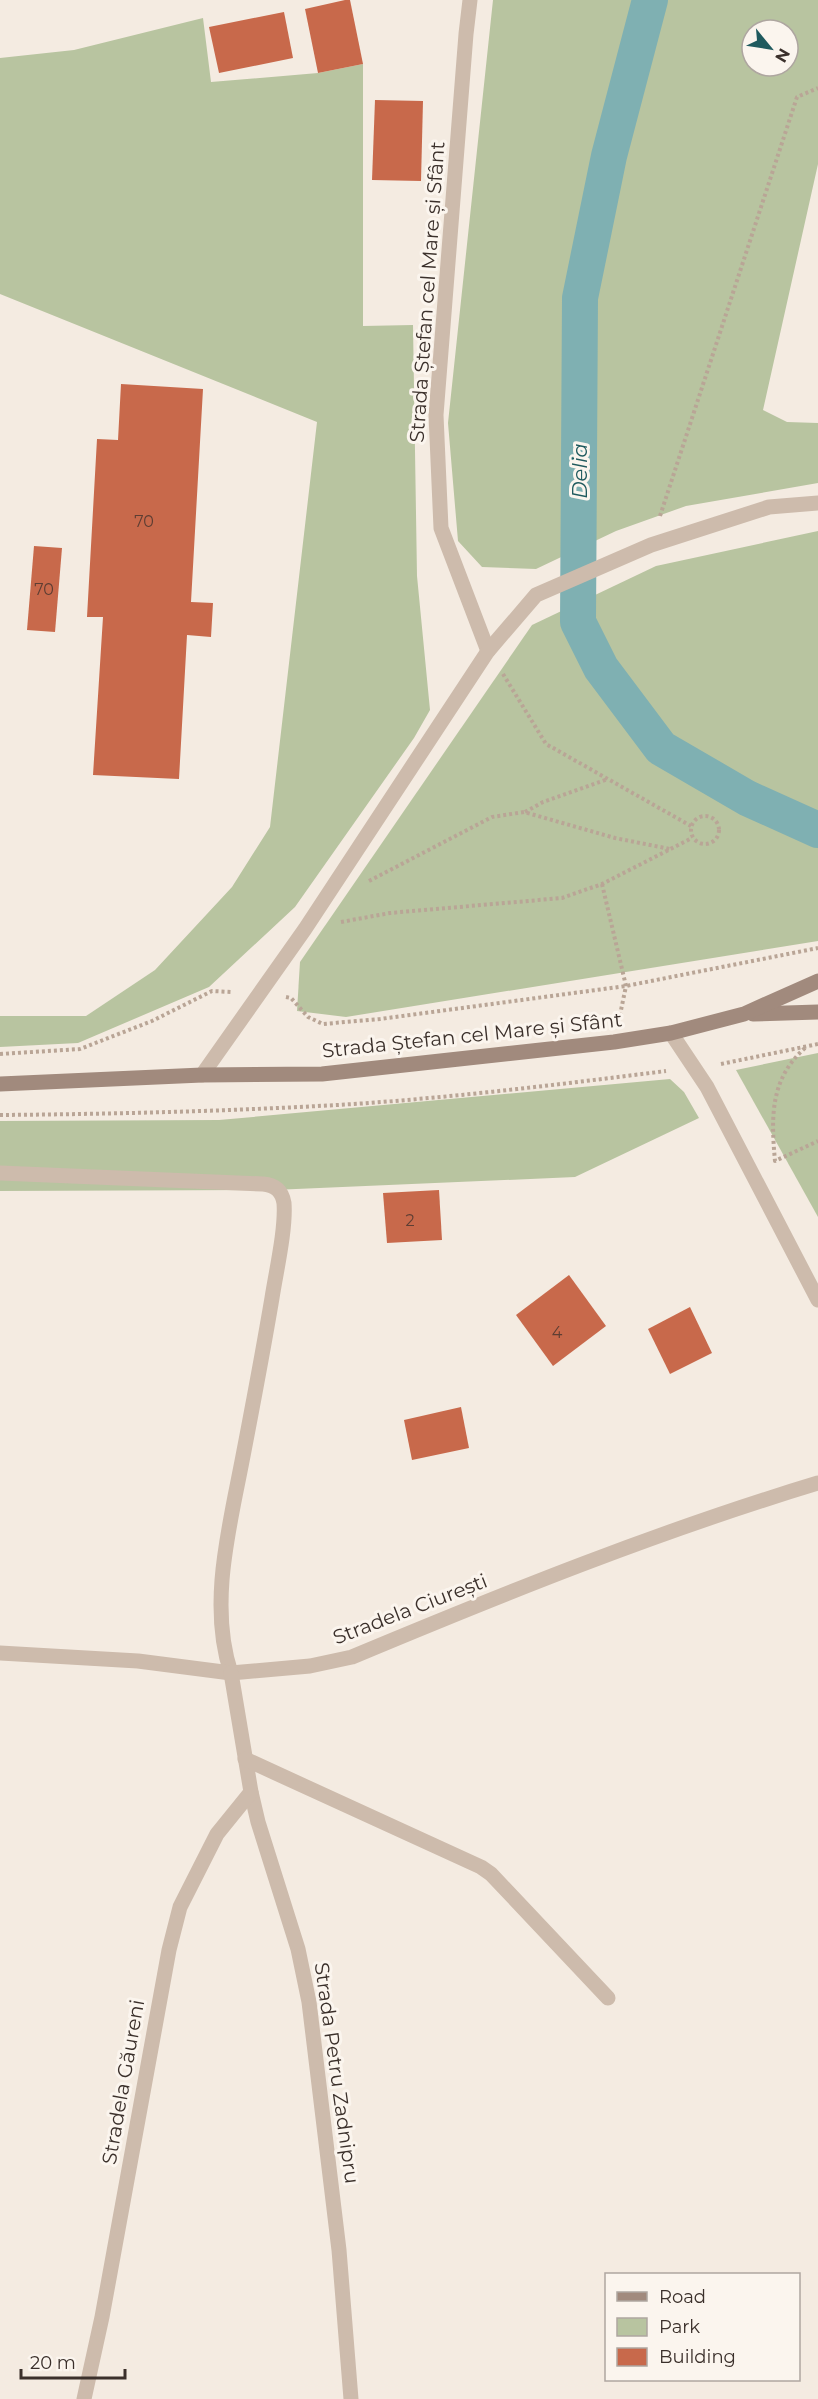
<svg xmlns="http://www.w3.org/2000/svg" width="818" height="2399" font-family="Montserrat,sans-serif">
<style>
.green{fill:#b8c4a0;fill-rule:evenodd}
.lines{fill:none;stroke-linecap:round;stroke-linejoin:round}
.canal{stroke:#7fb0b2;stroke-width:36}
.building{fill:#c8694b}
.path{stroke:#b9a596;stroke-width:4;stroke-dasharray:3 3;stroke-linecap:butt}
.service{stroke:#cdbbac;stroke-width:15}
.minor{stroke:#cdbbac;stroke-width:15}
.secondary{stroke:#a18a7d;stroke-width:15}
.labels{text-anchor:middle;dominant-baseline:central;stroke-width:6;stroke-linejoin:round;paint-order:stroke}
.number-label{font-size:16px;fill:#5e3e33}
.street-label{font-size:20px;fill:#3b302b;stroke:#fbf5ee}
.water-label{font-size:21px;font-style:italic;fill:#1f5a5e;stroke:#fbf5ee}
</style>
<rect width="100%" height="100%" fill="#f4ebe1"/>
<g class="green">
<path d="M493,0H818V164L763,410L787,422L818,423V483L686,506L616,531L536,569L482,567L458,541L448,423ZM752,30H788V66H752Z"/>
<path d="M203,18L211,82L318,73L363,64V326L413,325L417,576L430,710L414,738L295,907L209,987L78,1043L0,1047V1016H86L155,970L232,887L270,827L317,422L0,294V58L74,50Z"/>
<path d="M818,531V941L346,1017L297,1011L300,962L532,625L656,566Z"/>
<path d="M818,1053V1217L736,1070Z"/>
<path d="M670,1079L684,1092L699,1118L575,1177L273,1190L0,1191V1121L219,1120Z"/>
</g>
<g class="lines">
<path class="canal" d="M650,0L609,156L580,298L578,622L601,668L661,748L747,798L818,830"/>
</g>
<g class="building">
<path d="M345,0H350L363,64L318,73L305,9Z"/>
<path d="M284,12L293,58L219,73L209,27Z"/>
<path d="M375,100L423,101L421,181L372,180Z"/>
<path d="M121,384L203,389L191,602L213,603L211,637L187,635L179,779L93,775L103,617H87L97,439L118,440Z"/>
<path d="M34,546L62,548L55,632L27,630Z"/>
<path d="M439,1190L442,1240L387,1243L383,1193Z"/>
<path d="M569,1275L606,1326L553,1366L516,1315Z"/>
<path d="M690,1307L712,1353L670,1374L648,1329Z"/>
<path d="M461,1407L469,1448L412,1460L404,1420Z"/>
</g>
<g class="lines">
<g class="path">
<path d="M660,516L797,97L818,88"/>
<path d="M503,674L546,744L691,826"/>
<path d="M525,812L543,802L608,779"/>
<circle cx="705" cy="830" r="14"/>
<path d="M369,881L492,817L524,812L615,838L670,849"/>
<path d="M602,884L626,986L620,1015"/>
<path d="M341,922L390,913L562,898L602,884L692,838"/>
<path d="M286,997L291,998L308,1017L323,1024L380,1019L626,986L818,948"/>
<path d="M805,1048C770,1079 771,1117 775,1161L818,1141"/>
<path d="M0,1054L80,1049L152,1021L212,991L231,992"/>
<path d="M721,1064L818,1044"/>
<path d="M0,1115C118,1114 237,1111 354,1104C458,1097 563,1084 666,1071"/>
</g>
<g class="service">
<path d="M470,0L466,34L436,415L441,528L488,651"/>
<path d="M0,1173L263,1184C275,1185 282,1191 284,1203C286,1229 276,1272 272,1298C263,1351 253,1404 243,1456C230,1525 208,1604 231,1673"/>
</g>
<g class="minor">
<path d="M671,1033L707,1087L818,1300"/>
<path d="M202,1075L305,929L488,651L536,595L651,545L769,507L818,503"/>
<path d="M0,1653L138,1661L231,1673L310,1666L352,1657C505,1593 659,1531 818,1483"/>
<path d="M231,1673L251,1792L258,1822L298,1949L309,2002L339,2250L351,2399"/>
<path d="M245,1759L481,1867L491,1874L608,1998"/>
<path d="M84,2399L102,2317L169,1950L180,1907L217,1834L251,1792"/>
</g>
<g class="secondary">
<path d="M753,1014L818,1012"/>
<path d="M0,1084L202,1075L322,1074L614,1042L671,1033L744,1014L818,981"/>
</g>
</g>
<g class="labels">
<g class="number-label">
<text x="144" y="521">70</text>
<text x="44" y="589">70</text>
<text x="410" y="1220">2</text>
<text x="557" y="1332">4</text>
</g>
<g class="street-label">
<text transform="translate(427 292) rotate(-86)">Strada Ștefan cel Mare și Sfânt</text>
<text transform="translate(472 1035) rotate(-6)">Strada Ștefan cel Mare și Sfânt</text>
<text transform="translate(410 1609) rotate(-21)">Stradela Ciurești</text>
<text transform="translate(337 2073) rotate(82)">Strada Petru Zadnipru</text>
<text transform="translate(123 2082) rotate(-80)">Stradela Găureni</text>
</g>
<g class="water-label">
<text transform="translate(579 471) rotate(-90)">Delia</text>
</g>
</g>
<rect x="605" y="2273" width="195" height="108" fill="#fbf5ee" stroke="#aea6a0" stroke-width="1.5"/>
<rect x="617" y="2292" width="30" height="9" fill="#a18a7d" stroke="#aea6a0" stroke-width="1.5"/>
<text x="659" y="2303" font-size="18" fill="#3b302b">Road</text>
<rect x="617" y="2318" width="30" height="18" fill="#b8c4a0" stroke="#aea6a0" stroke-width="1.5"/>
<text x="659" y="2333" font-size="18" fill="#3b302b">Park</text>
<rect x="617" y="2348" width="30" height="18" fill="#c8694b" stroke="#aea6a0" stroke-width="1.5"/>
<text x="659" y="2363" font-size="18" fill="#3b302b">Building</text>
<g transform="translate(770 48) rotate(120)"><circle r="28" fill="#fbf5ee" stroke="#aea6a0" stroke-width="1.5"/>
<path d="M0-4.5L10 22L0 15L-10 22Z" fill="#1f5a5e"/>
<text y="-9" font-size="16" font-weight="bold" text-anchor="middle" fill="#3b302b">N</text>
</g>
<path d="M21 2369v9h104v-9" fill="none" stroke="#3b302b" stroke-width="3"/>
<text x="30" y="2369" font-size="18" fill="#3b302b" stroke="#fbf5ee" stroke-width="4.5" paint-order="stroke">20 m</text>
</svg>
